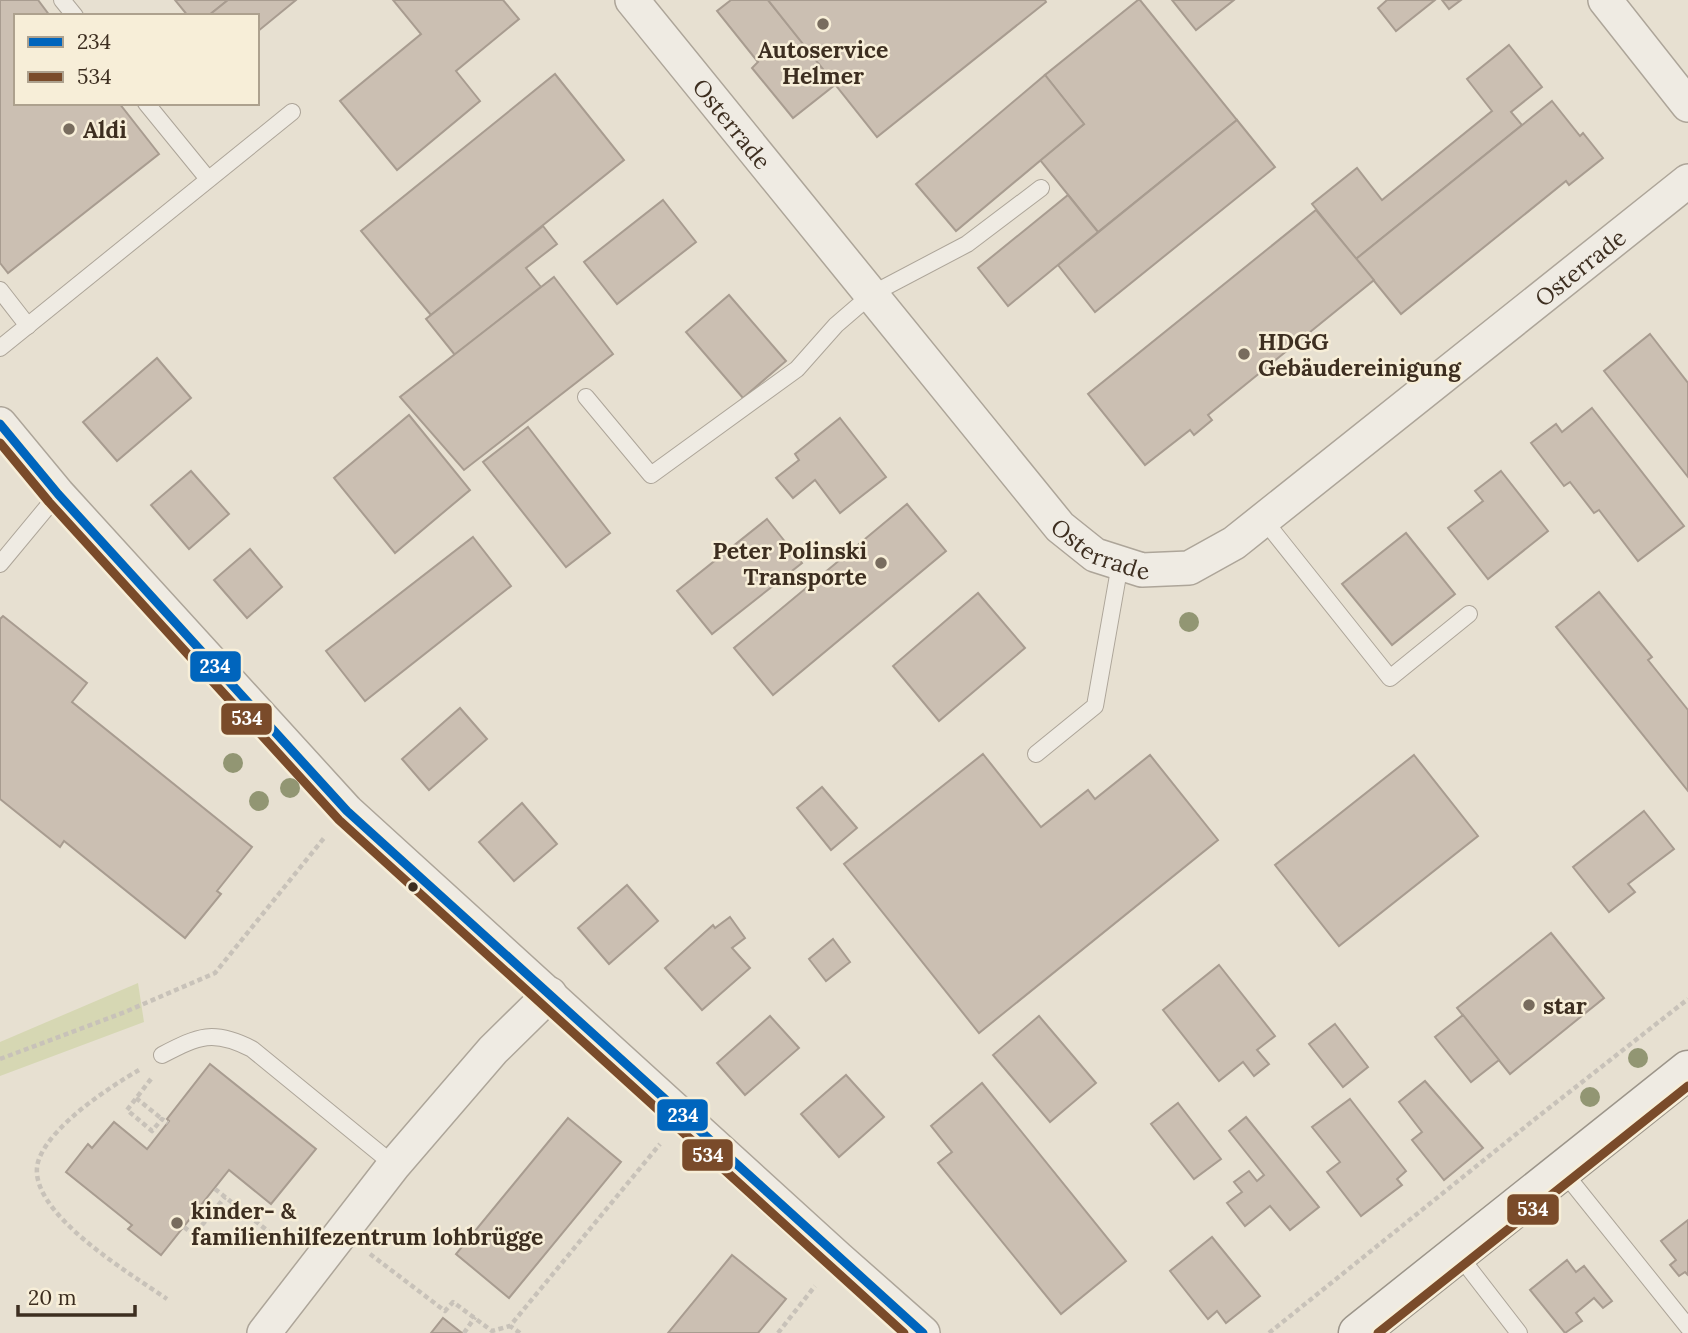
<svg xmlns="http://www.w3.org/2000/svg" width="1688" height="1333" font-family="Lora,serif">
<style>
.green{fill:#d6d7b3}
.building{fill:#cbbfb2;stroke:#a89c90;stroke-width:2}
.lines{fill:none;stroke-linecap:round;stroke-linejoin:round}
.lane-casing{stroke:#ada599;stroke-width:18}
.street-casing{stroke:#ada599;stroke-width:36}
.secondary-casing{stroke:#9c958a;stroke-width:41}
.path{stroke:#c8c2b9;stroke-width:4.5;stroke-dasharray:5 3.5;stroke-linecap:butt}
.lane{stroke:#efebe3;stroke-width:16}
.street{stroke:#efebe3;stroke-width:33}
.secondary{stroke:#efebe3;stroke-width:38}
.bus-1-casing{stroke:#f7eed8;stroke-width:14}
.bus-2-casing{stroke:#f7eed8;stroke-width:14}
.bus-1{stroke:#0065bd;stroke-width:9}
.bus-2{stroke:#7a4b2a;stroke-width:9}
.tree{fill:#929673}
.poi-dot{fill:#786c5e;stroke:#f7eed8;stroke-width:2.5}
.bus-dot{fill:#3d2e20;stroke:#f7eed8;stroke-width:2.5}
.labels{text-anchor:middle;dominant-baseline:central;stroke-width:5;stroke-linejoin:round;paint-order:stroke}
.poi-label{font-size:23px;font-weight:bold;fill:#3d2e20;stroke:#f7eed8;text-anchor:start}
.street-label{font-size:23px;fill:#3d2e20;stroke:#f7eed8}
.line-badge{stroke:#f7eed8;stroke-width:2.5}
.badge-label{font-size:19px;text-anchor:middle;font-weight:bold;fill:#fff}
</style>
<rect width="100%" height="100%" fill="#e7e0d1"/>
<path class="green" d="M138,983L144,1022L0,1076V1042Z"/>
<g class="building">
<path d="M0,0H38L50,16H16V103H119L159,154L8,273L0,263Z"/>
<path d="M175,0H228L208,16H188Z"/>
<path d="M228,0H296L257,32V16H208Z"/>
<path d="M393,0H503L519,19L456,71L480,101L397,170L340,101L421,34Z"/>
<path d="M731,0H768L836,84L793,118L752,68L758,62L717,11Z"/>
<path d="M768,0H1045L1046,2L877,137Z"/>
<path d="M1138,0H1140L1237,120L1098,232L1040,160L1084,124L1045,75Z"/>
<path d="M1172,0H1234L1196,30Z"/>
<path d="M1387,0H1435L1396,31L1378,8Z"/>
<path d="M1442,0H1461L1449,9Z"/>
<path d="M1509,45L1542,87L1511,112L1522,125L1356,259L1312,204L1357,168L1382,200L1492,111L1467,79Z"/>
<path d="M555,74L624,160L431,315L361,231Z"/>
<path d="M1045,75L1084,124L956,231L916,184Z"/>
<path d="M1552,101L1580,136L1583,133L1603,158L1569,185L1566,181L1401,314L1356,259Z"/>
<path d="M1237,120L1275,167L1095,312L1058,265Z"/>
<path d="M1068,195L1098,232L1008,306L978,268Z"/>
<path d="M663,200L696,242L617,304L584,262Z"/>
<path d="M1316,210L1374,280L1208,415L1212,420L1194,435L1190,430L1145,465L1088,394Z"/>
<path d="M543,226L557,244L526,268L541,287L455,355L426,319Z"/>
<path d="M554,277L613,354L464,470L400,397Z"/>
<path d="M729,295L786,361L743,398L686,332Z"/>
<path d="M1650,334L1688,383V477L1604,371Z"/>
<path d="M157,358L191,398L117,461L83,422Z"/>
<path d="M1592,408L1684,526L1638,561L1599,510L1594,513L1570,482L1564,486L1531,443L1556,424L1562,432Z"/>
<path d="M409,415L470,490L395,553L334,478Z"/>
<path d="M840,418L886,477L840,513L815,480L793,498L776,478L799,460L795,454Z"/>
<path d="M528,427L610,533L566,567L483,462Z"/>
<path d="M191,471L229,514L189,549L151,505Z"/>
<path d="M1501,471L1548,531L1488,579L1448,528L1483,501L1475,491Z"/>
<path d="M907,504L946,551L773,695L734,648Z"/>
<path d="M767,519L802,563L712,634L677,591Z"/>
<path d="M1406,533L1455,594L1392,645L1342,584Z"/>
<path d="M473,537L511,586L365,701L326,651Z"/>
<path d="M250,549L282,587L247,618L214,580Z"/>
<path d="M1599,592L1652,657L1648,660L1688,710V791L1556,627Z"/>
<path d="M978,593L1025,648L939,721L893,666Z"/>
<path d="M3,616L87,683L72,702L252,847L217,891L221,894L185,938L64,841L60,847L0,799V619Z"/>
<path d="M460,708L487,739L429,790L402,759Z"/>
<path d="M983,754L1041,827L1088,790L1095,799L1150,755L1218,840L979,1033L844,864Z"/>
<path d="M1414,755L1478,836L1339,946L1275,865Z"/>
<path d="M822,787L857,828L831,850L797,808Z"/>
<path d="M522,803L557,844L514,881L479,842Z"/>
<path d="M1644,811L1674,849L1628,884L1635,892L1609,912L1573,867Z"/>
<path d="M627,885L658,921L609,964L578,928Z"/>
<path d="M730,917L745,938L732,948L750,968L702,1010L665,968L713,925L715,928Z"/>
<path d="M1551,933L1604,998L1510,1074L1457,1008Z"/>
<path d="M833,939L850,962L826,981L809,959Z"/>
<path d="M1219,965L1275,1036L1257,1050L1269,1064L1254,1076L1243,1062L1219,1081L1163,1010Z"/>
<path d="M1463,1015L1499,1060L1471,1082L1435,1037Z"/>
<path d="M770,1016L799,1048L745,1095L717,1063Z"/>
<path d="M1039,1016L1096,1083L1050,1122L993,1055Z"/>
<path d="M1335,1024L1368,1067L1343,1087L1309,1044Z"/>
<path d="M210,1064L316,1149L271,1204L229,1170L161,1255L128,1229L132,1225L66,1172L88,1144L92,1148L114,1122L147,1149L169,1121L167,1119Z"/>
<path d="M846,1075L884,1117L839,1157L801,1114Z"/>
<path d="M1425,1081L1483,1148L1444,1180L1412,1140L1422,1132L1399,1102Z"/>
<path d="M982,1083L1126,1261L1061,1314L938,1163L952,1152L931,1126Z"/>
<path d="M1350,1099L1406,1171L1397,1179L1402,1185L1361,1216L1327,1172L1340,1162L1312,1127Z"/>
<path d="M1178,1103L1221,1159L1194,1179L1151,1124Z"/>
<path d="M1246,1117L1319,1207L1290,1230L1270,1206L1245,1226L1227,1203L1242,1192L1234,1182L1249,1171L1257,1181L1264,1175L1229,1131Z"/>
<path d="M568,1118L621,1162L509,1298L456,1254Z"/>
<path d="M1688,1220V1275L1685,1272L1679,1276L1670,1265L1676,1260L1661,1241Z"/>
<path d="M1212,1237L1260,1296L1226,1323L1217,1311L1208,1319L1170,1271Z"/>
<path d="M732,1255L786,1299L758,1333H668Z"/>
<path d="M1567,1260L1576,1272L1584,1266L1612,1301L1603,1308L1594,1298L1576,1313L1582,1321L1565,1333L1530,1290Z"/>
<path d="M443,1318L462,1333H431Z"/>
</g>
<g class="lines">
<g class="lane-casing">
<g id="lane">
<path d="M62,0L75,16"/>
<path d="M146,103L208,179"/>
<path d="M0,290L28,326"/>
<path d="M0,348L292,112"/>
<path d="M586,397L651,475L797,369L836,325L872,294L967,244L1041,188"/>
<path d="M1264,520L1390,678L1469,614"/>
<path d="M0,564L58,494"/>
<path d="M1036,754L1095,706L1120,564"/>
<path d="M162,1055C199,1036 213,1029 252,1049L394,1165"/>
<path d="M1562,1170L1688,1327"/>
<path d="M1458,1254L1519,1333"/>
</g>
</g>
<g class="street-casing">
<g id="street">
<path id="s1" d="M632,0L1060,527L1095,555L1142,570L1189,568L1234,543L1688,181"/>
<path d="M1605,0L1688,105"/>
<path d="M0,424L58,494L347,811L838,1258L923,1333"/>
<path d="M264,1333L394,1165L493,1050L550,994"/>
</g>
</g>
<g class="secondary-casing">
<path id="secondary" d="M1358,1333L1688,1070"/>
</g>
<g class="path">
<path d="M0,1059L125,1012L215,973L324,838"/>
<path d="M139,1070C108,1088 52,1125 39,1159C20,1209 133,1275 167,1299"/>
<path d="M151,1079L127,1110L152,1131L162,1119L168,1123"/>
<path d="M136,1098L162,1119"/>
<path d="M215,1189L288,1247"/>
<path d="M184,1227L194,1235L225,1197"/>
<path d="M370,1254L445,1311L453,1302L492,1331L510,1326"/>
<path d="M464,1333L475,1317"/>
<path d="M520,1333L510,1326L660,1144"/>
<path d="M778,1333L815,1286"/>
<path d="M1269,1333L1535,1119L1688,999"/>
</g>
<use href="#lane" class="lane"/>
<use href="#street" class="street"/>
<use href="#secondary" class="secondary"/>
<g class="bus-1-casing">
<path id="bus-1" d="M0,424L58,494L347,811L923,1333"/>
</g>
<g class="bus-2-casing">
<g id="bus-2">
<path d="M0,443L49,502L339,820L904,1333"/>
<path d="M1378,1333L1688,1086"/>
</g>
</g>
<use href="#bus-1" class="bus-1"/>
<use href="#bus-2" class="bus-2"/>
</g>
<g class="tree">
<circle cx="1189" cy="622" r="10"/>
<circle cx="233" cy="763" r="10"/>
<circle cx="290" cy="788" r="10"/>
<circle cx="259" cy="801" r="10"/>
<circle cx="1638" cy="1058" r="10"/>
<circle cx="1590" cy="1097" r="10"/>
</g>
<g class="poi-dot">
<circle cx="823" cy="24" r="7"/>
<circle cx="69" cy="129" r="7"/>
<circle cx="1244" cy="354" r="7"/>
<circle cx="881" cy="563" r="7"/>
<circle cx="1529" cy="1005" r="7"/>
<circle cx="177" cy="1223" r="7"/>
</g>
<circle class="bus-dot" cx="413" cy="887" r="6"/>
<g class="labels">
<g class="poi-label">
<text x="823" y="49" text-anchor="middle">Autoservice<tspan x="823" dy="26">Helmer</tspan></text>
<text x="83" y="129">Aldi</text>
<text x="1258" y="341">HDGG<tspan x="1258" dy="26">Gebäudereinigung</tspan></text>
<text x="867" y="550" text-anchor="end">Peter Polinski<tspan x="867" dy="26">Transporte</tspan></text>
<text x="1543" y="1005">star</text>
<text x="191" y="1210">kinder- &amp;<tspan x="191" dy="26">familienhilfezentrum lohbrügge</tspan></text>
</g>
<g class="street-label">
<text stroke="none"><textPath href="#s1" startOffset="159">Osterrade</textPath></text>
<text stroke="none"><textPath href="#s1" startOffset="1314">Osterrade</textPath></text>
<text stroke="none"><textPath href="#s1" startOffset="726">Osterrade</textPath></text>
</g>
</g>
<g class="line-badge">
<rect x="189" y="650" width="53" height="33" rx="7" fill="#0065bd"/>
<rect x="220" y="702" width="53" height="34" rx="7" fill="#7a4b2a"/>
<rect x="656" y="1098" width="53" height="34" rx="7" fill="#0065bd"/>
<rect x="681" y="1138" width="53" height="34" rx="7" fill="#7a4b2a"/>
<rect x="1506" y="1193" width="54" height="33" rx="7" fill="#7a4b2a"/>
</g>
<g class="badge-label">
<text x="215" y="673">234</text>
<text x="247" y="725">534</text>
<text x="683" y="1122">234</text>
<text x="708" y="1162">534</text>
<text x="1533" y="1216">534</text>
</g>
<rect x="14" y="14" width="245" height="91" fill="#f7eed8" stroke="#ada18e" stroke-width="2"/>
<rect x="28" y="37" width="35" height="10" fill="#0065bd" stroke="#ada18e" stroke-width="2"/>
<text x="77" y="49" font-size="21" fill="#3d2e20">234</text>
<rect x="28" y="72" width="35" height="10" fill="#7a4b2a" stroke="#ada18e" stroke-width="2"/>
<text x="77" y="84" font-size="21" fill="#3d2e20">534</text>
<path d="M18 1305v10h117v-10" fill="none" stroke="#3d2e20" stroke-width="3.5"/>
<text x="28" y="1305" font-size="21" fill="#3d2e20" stroke="#f7eed8" stroke-width="5" paint-order="stroke">20 m</text>
</svg>
